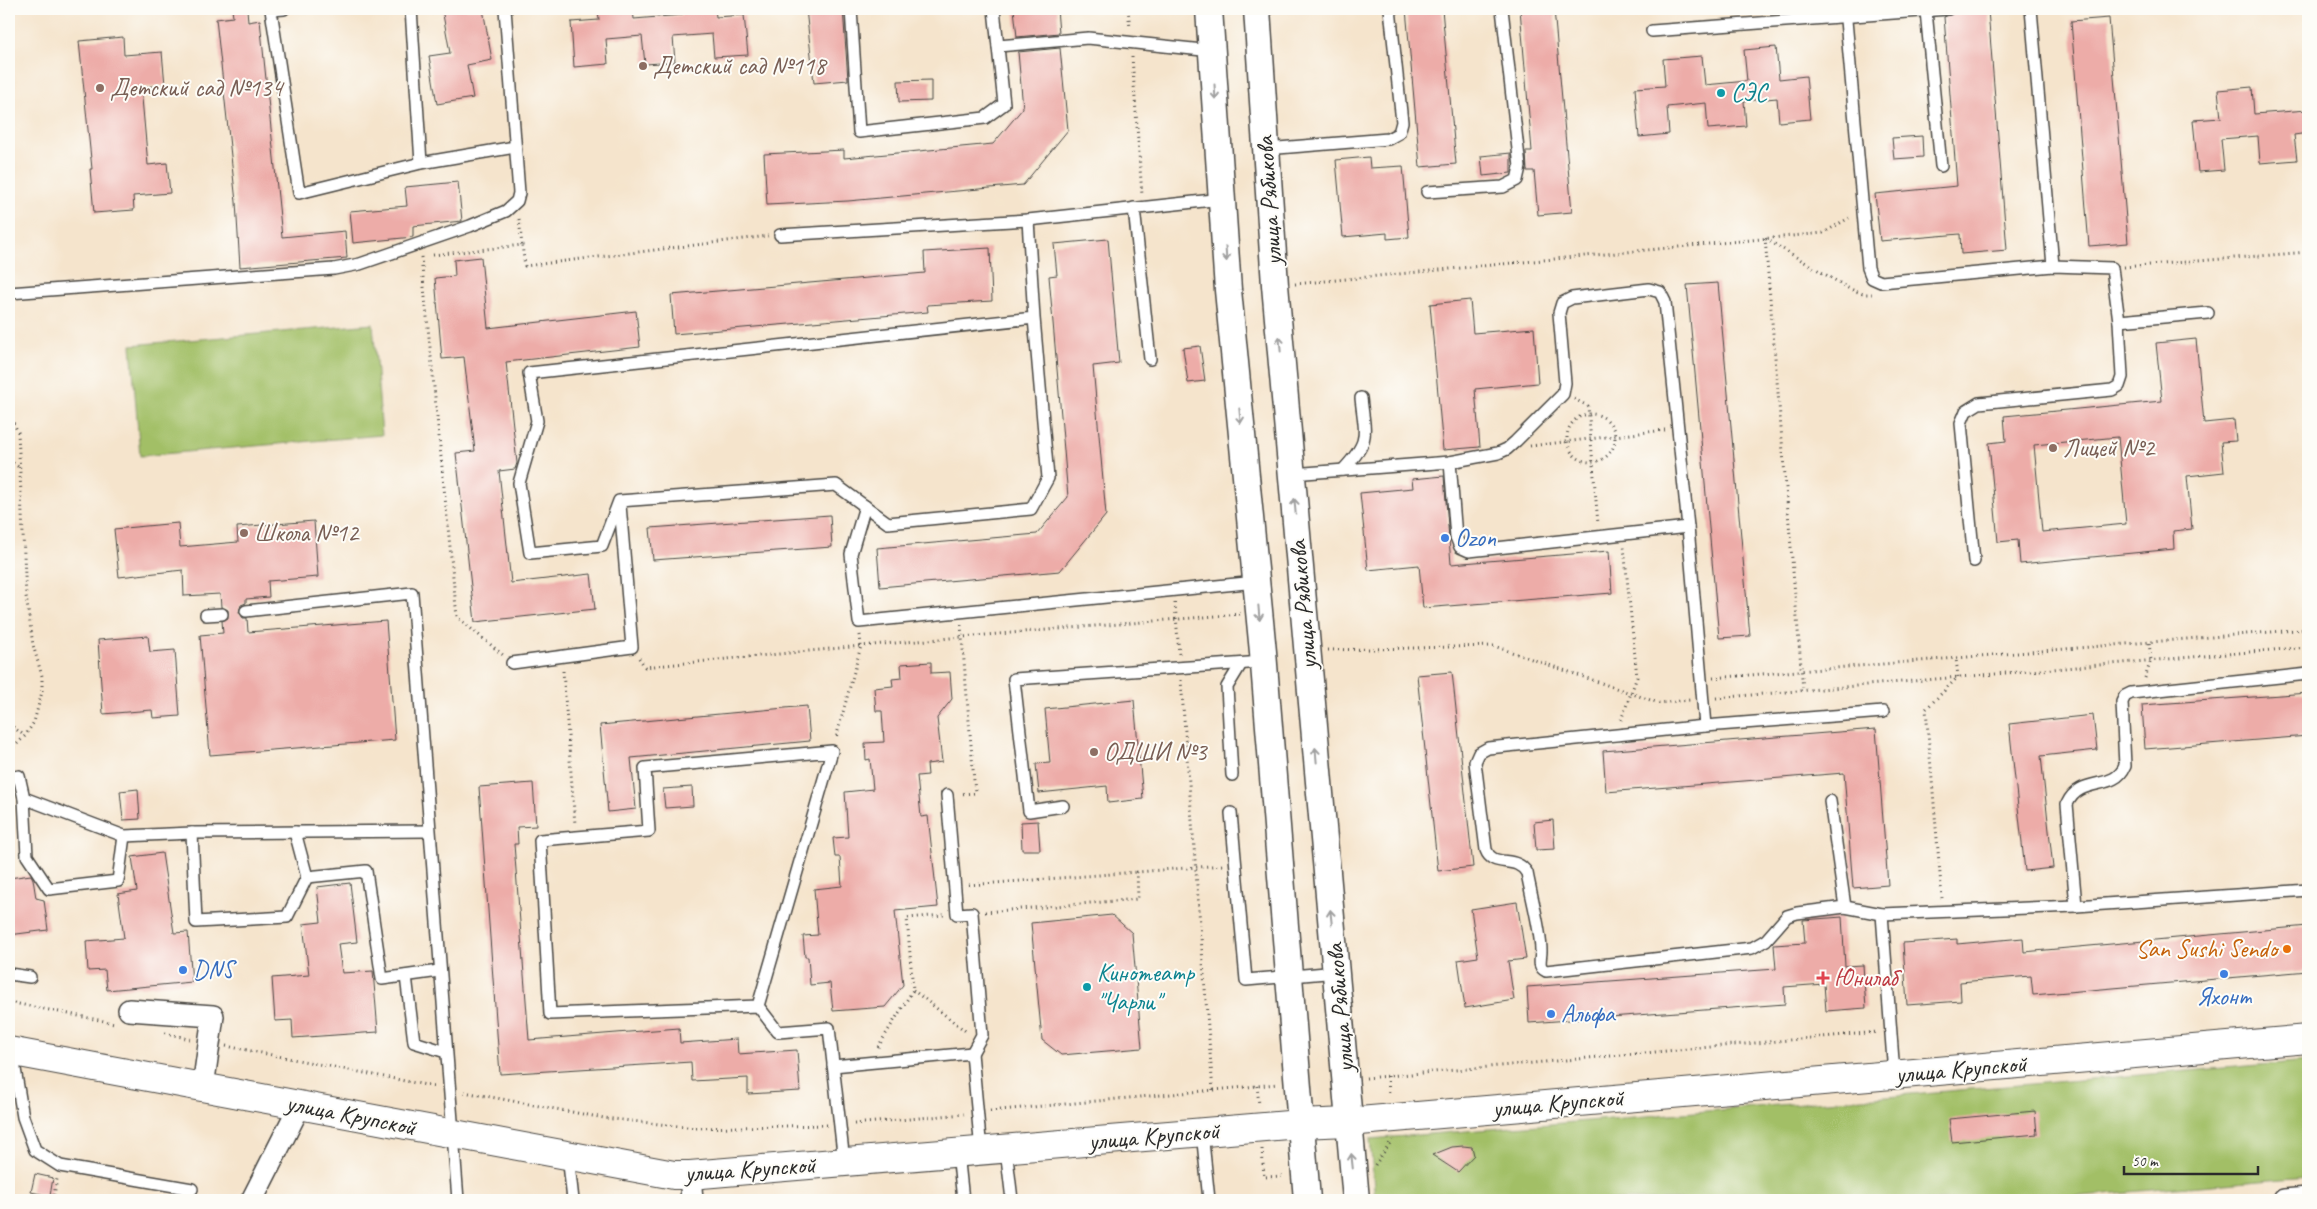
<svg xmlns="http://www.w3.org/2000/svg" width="2317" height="1209" font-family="Caveat,sans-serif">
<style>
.green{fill:#a2bf66;stroke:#667548}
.building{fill:#edaca8;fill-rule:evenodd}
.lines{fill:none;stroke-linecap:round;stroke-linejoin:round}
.service-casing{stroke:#494743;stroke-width:14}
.minor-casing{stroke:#494743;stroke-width:24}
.tertiary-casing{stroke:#494743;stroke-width:29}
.secondary-casing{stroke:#494743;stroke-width:30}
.path{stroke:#494743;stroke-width:3;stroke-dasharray:1 4;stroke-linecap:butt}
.service{stroke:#fff;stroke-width:11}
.minor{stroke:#fff;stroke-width:21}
.tertiary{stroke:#fff;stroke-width:26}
.secondary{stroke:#fff;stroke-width:28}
.oneway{stroke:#a0a0a0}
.education-dot{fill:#8d6e63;stroke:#fdfcf7;stroke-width:2}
.culture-dot{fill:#0f9aa8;stroke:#fdfcf7;stroke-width:2}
.shop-dot{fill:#3f7fe0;stroke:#fdfcf7;stroke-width:2}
.food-dot{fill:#e8710a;stroke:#fdfcf7;stroke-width:2}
.health-dot{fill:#e0444e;stroke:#fdfcf7;stroke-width:2}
.labels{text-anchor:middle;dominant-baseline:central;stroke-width:4;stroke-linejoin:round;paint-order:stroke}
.education-label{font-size:25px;fill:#785e54;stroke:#fdfcf7;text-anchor:start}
.culture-label{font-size:25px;fill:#0d838f;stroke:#fdfcf7;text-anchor:start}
.street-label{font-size:25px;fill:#2b2b2b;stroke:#fdfcf7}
.shop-label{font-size:25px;fill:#366cbe;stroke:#fdfcf7;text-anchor:start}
.food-label{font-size:25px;fill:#c56008;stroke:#fdfcf7;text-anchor:end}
.health-label{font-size:25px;fill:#be3a42;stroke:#fdfcf7;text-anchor:start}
</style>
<rect width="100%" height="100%" fill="#fdfcf7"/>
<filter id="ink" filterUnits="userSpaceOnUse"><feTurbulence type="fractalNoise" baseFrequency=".02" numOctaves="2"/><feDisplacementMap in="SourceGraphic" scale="10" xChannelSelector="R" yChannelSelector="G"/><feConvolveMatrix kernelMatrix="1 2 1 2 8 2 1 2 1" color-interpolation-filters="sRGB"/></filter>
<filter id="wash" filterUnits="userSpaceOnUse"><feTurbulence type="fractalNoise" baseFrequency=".0096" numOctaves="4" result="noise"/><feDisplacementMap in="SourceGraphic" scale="20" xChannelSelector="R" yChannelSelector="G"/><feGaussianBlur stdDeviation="1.12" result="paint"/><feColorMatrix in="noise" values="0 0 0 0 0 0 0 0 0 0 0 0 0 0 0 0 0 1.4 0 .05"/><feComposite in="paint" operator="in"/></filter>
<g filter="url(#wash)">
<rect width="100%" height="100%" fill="#f5e4cc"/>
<g class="green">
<path d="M373,324L382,435L140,456L131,345Z"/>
<path d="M2308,1061V1177L2033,1200H1375L1370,1139Z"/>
</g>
<g id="blocks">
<g class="building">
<path d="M232,9H247L248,22L260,20L282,237L345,231L347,258L240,267L236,202L216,19L233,17Z"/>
<path d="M442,9H483L492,60L467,65L473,98L437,104L429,56L450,53Z"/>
<path d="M598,9H633L634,19L682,15V9H715L716,17L744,15L748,55L714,57L712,34L673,37L675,62L645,64L642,36L606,39L608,64L574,67L571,22L599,20Z"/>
<path d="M806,9H843L848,80L814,83Z"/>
<path d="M1014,9H1057L1059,33L1017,37Z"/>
<path d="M1406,9H1442L1456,164L1420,167Z"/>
<path d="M1520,9H1554L1572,212L1538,215L1534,171H1527L1526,151H1532Z"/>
<path d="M1988,10L2007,250L1961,254L1960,234L1880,241L1875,194L1957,186L1944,17L1954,13Z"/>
<path d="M2109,18L2128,243L2089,246L2071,21Z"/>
<path d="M123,37L124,55L162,52L165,85L141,87L148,165L167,163L170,193L133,196L134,210L94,213L90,169H92L79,41Z"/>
<path d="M1776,47L1779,79L1806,76L1810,119L1779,122L1777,98L1744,101L1746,126L1708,129L1706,103L1667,107L1669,134L1639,137L1635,88L1665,86L1663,59L1702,56L1705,85L1747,81L1744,50Z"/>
<path d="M1060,48L1068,130L1023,185L848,201L767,205L764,154L844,150V158L993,144L1023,108L1018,52Z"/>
<path d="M931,80V101L899,102L898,81Z"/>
<path d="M2252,87L2254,114L2308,110V133L2294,135L2297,160L2260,163L2258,136L2221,139L2224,170L2198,172L2193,120L2221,118L2218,90Z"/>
<path d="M1922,136L1923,157L1894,159L1892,138Z"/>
<path d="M1511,153V173L1483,176L1481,156Z"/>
<path d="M1369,157L1370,168L1403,166L1409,237L1387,239V233L1343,237L1336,160Z"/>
<path d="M458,182L462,221L413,226V237L353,243L350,211L407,206L405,187Z"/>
<path d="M1108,239L1119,363L1093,366L1106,515L1060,571L880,587L877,548L1037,534L1068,497L1049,276L1057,275L1054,244Z"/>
<path d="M990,248L992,301L927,305L928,312L674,334L671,295L925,273L924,252Z"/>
<path d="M481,257L488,328L636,311L640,347L506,362L517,463L515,469L499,471L511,583L591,574L595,609L475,622L456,453L475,451L464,357L442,359L435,278L455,276L454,260Z"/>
<path d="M1718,283L1750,636L1719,638L1687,285Z"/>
<path d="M1470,300L1473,333L1534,328L1538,383L1475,389L1480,447L1443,450L1430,304Z"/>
<path d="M2196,339L2204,423L2234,420L2236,441L2221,442L2224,472L2187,476L2192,529L2173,531L2174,549L2020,564L2018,540L1998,542L1989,443L2006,441L2004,416L2162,401L2156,343ZM2118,437L2126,524L2042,532L2034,445Z"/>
<path d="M1200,346L1205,381L1188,383L1183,348Z"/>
<path d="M1444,476L1451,564L1609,551L1612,593L1423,608L1419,565L1368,570L1360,493L1413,488L1412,479Z"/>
<path d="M830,515L832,547L653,560L650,528Z"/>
<path d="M314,521L318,577L268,581L269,597L246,599V603L241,605L239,612L243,618H247L248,632L386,621L395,740L210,755L200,635L223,633L222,621L228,618V610L221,607L220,594L184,596L183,570L119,577L114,529L178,523L180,547L238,542L237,527Z"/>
<path d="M148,636L150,652L175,650L180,716L153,718L152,710L103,714L98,640Z"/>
<path d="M931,662V673L950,672L952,699L937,718L942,762L927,764L928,775L917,776L921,817L928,816L938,907L895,911L903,985L885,1007L833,1011L830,983L810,985L808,957H805L803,936L818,935L814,889L842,886L840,857H835L833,838L848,837L845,792L873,789L870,759L866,760L865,743L884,742L882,711H876L874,688L893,686L892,679L902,678L901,664Z"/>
<path d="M1452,672L1473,867L1438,871L1417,675Z"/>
<path d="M2308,693V736L2145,749L2142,705Z"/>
<path d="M1134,700L1143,799L1108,803L1107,786L1039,793L1036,764L1050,763L1045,709Z"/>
<path d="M807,706L810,741L631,758L636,809L608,812L600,725Z"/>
<path d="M2093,715L2097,750L2041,756L2053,868L2025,871L2009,724Z"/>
<path d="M1876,729L1888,885L1853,888L1844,773L1606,792L1603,751Z"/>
<path d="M533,783L536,826L517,827L518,844H514L529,1040L679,1028L680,1043L737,1039L738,1054L797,1050L800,1091L748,1094V1078L692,1081L691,1062L500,1074L479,787Z"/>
<path d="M692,787L693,806L665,808L663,789Z"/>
<path d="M138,789L140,819L123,820L120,791Z"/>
<path d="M1553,820L1555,849L1536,850L1534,822Z"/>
<path d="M1038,821L1040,850H1022L1021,822Z"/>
<path d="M162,853L174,933L188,932L192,982L107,990L105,970L88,971L86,941L124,938L118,894L137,891L132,857Z"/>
<path d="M31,875L33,879L36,898L44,900L48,930L9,935V878Z"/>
<path d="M350,883L357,942L338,944L342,973L373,971L378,1032L293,1038L292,1020L275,1021L272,978L309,975L303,924L321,922L317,887Z"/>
<path d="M1517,902L1526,959L1508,961L1514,1000L1465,1008L1458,960L1478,957L1471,909Z"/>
<path d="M1112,915L1132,933L1142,1048L1061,1055L1042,1040L1031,923Z"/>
<path d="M1842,917L1845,966L1863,965L1866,1008L1826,1011L1824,984L1784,987L1785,1004L1529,1023L1527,987L1776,969L1774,945L1805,943L1803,920Z"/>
<path d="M2308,926V971L2033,995L2031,976L1960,982L1961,1001L1907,1005L1903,943L1957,939V944L2023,938L2024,952Z"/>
<path d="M2035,1111L2037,1134L1952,1142L1949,1119Z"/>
<path d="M1463,1146L1472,1147L1474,1155L1458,1172L1432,1155L1452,1147Z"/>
<path d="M35,1174L53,1178L50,1196L31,1192Z"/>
</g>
</g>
</g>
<g filter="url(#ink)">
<use href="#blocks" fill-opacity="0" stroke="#494743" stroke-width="1"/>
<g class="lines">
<g class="service-casing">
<g id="service">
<path d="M284,9L271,10L299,193L421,163L515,147"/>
<path d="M411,9L421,163"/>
<path d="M851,9L859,132L985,118L1004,104L994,9"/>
<path d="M1845,9L1868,268L1872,278L1881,282L2053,266L2112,268L2119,321L2122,377L2119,386L2112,390L1979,403L1966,411L1961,423L1974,561"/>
<path d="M2031,9L2053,266"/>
<path d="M1926,11L1941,166"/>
<path d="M1652,31L1948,9"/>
<path d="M998,46L1088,38L1212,51"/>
<path d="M1266,149L1388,139L1399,133L1402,122L1390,9"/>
<path d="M1427,192L1503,187L1517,180L1520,167L1502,9"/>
<path d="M1134,208L1150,359"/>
<path d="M780,235L1028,220"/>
<path d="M9,293L334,269L360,264L470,226L506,211L517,201L519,193L505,9"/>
<path d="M1034,318L1048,478L1031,509L888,523L836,485L619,501L602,546L530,553L519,483L537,421L529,373L1034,318L1028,220L1222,199"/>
<path d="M2119,321L2208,313"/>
<path d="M1450,462L1456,537L1460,547L1469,551L1688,527"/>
<path d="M1343,470C1371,440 1365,436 1361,398"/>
<path d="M1292,474L1450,462L1498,453L1507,449L1516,441L1563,394L1565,383L1559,313L1562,303L1572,298L1649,289L1660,292L1665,302L1688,527L1705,726"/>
<path d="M865,506L851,554L859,622L1256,582"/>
<path d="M246,611L412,593L458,1200"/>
<path d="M206,615L222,614"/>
<path d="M512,663L632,647L620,505"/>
<path d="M1883,712L1705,726L1488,748L1479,753L1475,762L1486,850C1493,869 1516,854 1527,873C1531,895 1541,931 1541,951C1541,959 1537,967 1546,971L1752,948L1766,940L1787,916L1797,913L1845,907L1882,914L2076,906L2308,890"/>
<path d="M1232,775L1227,687L1241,664"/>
<path d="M9,778L19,776L24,798L124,836L192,833L429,831"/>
<path d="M947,795L957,914L972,913L982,1035L972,1053"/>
<path d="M24,798L27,856L49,889L118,881L124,836"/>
<path d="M1830,801L1845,907"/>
<path d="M1063,806L1029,811L1014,679L1263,662"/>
<path d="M1231,813L1246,980L1337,972"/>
<path d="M295,832L307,877L366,871L382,979L439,971"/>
<path d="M192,833L196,922L287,917L307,877"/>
<path d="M2076,906L2067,804C2080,775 2114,792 2125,766L2122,702L2125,696L2131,693L2308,674"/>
<path d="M1882,914L1894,1074"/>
<path d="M9,974L30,977"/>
<path d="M406,976L414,1042L446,1052"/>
<path d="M758,1006L832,751L645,768L649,831L540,840L550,1014L758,1006L778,1032L829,1028L844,1162"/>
<path d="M12,1051L23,1117L35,1150L60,1166L192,1189"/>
<path d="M833,1066L972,1053L981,1151"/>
<path d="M1202,1132L1209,1200"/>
<path d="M1006,1149L1012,1200"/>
<path d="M958,1153L963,1200"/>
<path d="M568,1155L573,1200"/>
</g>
</g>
<g class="minor-casing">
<g id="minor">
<path d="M129,1010L213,1016L203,1087"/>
<path d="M690,1175L692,1200"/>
<path d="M252,1200L300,1105"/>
<path d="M2284,1200L2308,1198"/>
</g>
</g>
<g class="tertiary-casing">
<g id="tertiary">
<path d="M1209,9L1228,290L1263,652L1307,1200"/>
<path d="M1257,9L1275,285L1356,1200"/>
</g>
</g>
<g class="secondary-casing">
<path id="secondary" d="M9,1051L674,1175H690L1300,1124L1348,1122L2308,1039"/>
</g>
<g class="path">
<path d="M1128,9L1130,28"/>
<path d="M1132,57L1142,195"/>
<path d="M519,219L522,245"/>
<path d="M1765,238L1803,690"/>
<path d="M1766,239L1848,288L1863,294H1872"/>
<path d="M433,255L522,245L525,266L768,236"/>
<path d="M421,257L457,617L503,655"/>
<path d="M2124,267L2308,252"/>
<path d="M1295,284L1823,233L1849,218"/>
<path d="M9,315L11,306"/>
<path d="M1574,399L1588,406L1598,524"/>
<path d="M9,414L18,432L26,596L33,645L42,676V692L34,722L25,736L9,752"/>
<circle cx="1591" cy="438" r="24"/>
<path d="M1530,446L1665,430"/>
<path d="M9,460L20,468"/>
<path d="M1175,603L1179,654"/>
<path d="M961,625L962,637L1240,614"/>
<path d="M860,635L861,646L962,637L975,793L961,794"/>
<path d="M1328,650L1494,646L1659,703L1690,700"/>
<path d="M639,658L645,667L861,646L836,738"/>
<path d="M563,671L575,824"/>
<path d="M1713,678L2308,629"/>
<path d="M2145,678L2151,660L2149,642"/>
<path d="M1181,680L1213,1091"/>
<path d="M1716,698L2308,647"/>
<path d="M1621,720L1637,677L1624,547"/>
<path d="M9,724L25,736"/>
<path d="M969,885L1137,872"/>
<path d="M1942,898L1926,709L1958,677L1956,658"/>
<path d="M985,912L1138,899L1137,872L1223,865"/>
<path d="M913,990L968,1033"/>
<path d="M9,1002L114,1023"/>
<path d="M165,1033L190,1039"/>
<path d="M226,1046L436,1087"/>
<path d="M878,1047L913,990L907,918L944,915"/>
<path d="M1388,1076L1389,1096"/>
<path d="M1366,1078L1878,1032"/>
<path d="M1257,1086L1259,1105"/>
<path d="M464,1092L604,1118L696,1128L827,1125"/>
<path d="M990,1111L1278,1084"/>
<path d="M854,1124L964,1114"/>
<path d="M1262,1149L1264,1177L1283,1176"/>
<path d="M1375,1165L1392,1140"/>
<path d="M53,1200L57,1179"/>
</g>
<use href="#service" class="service"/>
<use href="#minor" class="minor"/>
<use href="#tertiary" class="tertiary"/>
<use href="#secondary" class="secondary"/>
</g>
<defs><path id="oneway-shaft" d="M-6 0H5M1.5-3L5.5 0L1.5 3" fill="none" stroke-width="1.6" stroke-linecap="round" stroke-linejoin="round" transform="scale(1.25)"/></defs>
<g class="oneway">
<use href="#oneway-shaft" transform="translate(1215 92) rotate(86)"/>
<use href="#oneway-shaft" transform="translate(1226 254) rotate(86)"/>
<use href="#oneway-shaft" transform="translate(1280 344) rotate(-95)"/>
<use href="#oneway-shaft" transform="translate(1240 416) rotate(85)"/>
<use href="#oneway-shaft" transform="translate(1295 506) rotate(-95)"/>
<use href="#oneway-shaft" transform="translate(1259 613) rotate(85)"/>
<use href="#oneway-shaft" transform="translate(1316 755) rotate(-95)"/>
<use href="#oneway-shaft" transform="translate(1331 917) rotate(-96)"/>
<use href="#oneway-shaft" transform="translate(1352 1161) rotate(-96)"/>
</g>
</g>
<g class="education-dot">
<circle cx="643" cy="66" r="5"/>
<circle cx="100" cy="88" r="5"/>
<circle cx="2053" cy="448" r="5"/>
<circle cx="244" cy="533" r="5"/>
<circle cx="1094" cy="752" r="5"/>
</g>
<g class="culture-dot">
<circle cx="1721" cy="93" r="5"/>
<circle cx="1087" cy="987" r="5"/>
</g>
<g class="shop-dot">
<circle cx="1445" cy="538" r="5"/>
<circle cx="183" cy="970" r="5"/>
<circle cx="2224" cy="974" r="5"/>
<circle cx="1551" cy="1014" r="5"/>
</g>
<circle class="food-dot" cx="2287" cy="949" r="5"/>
<path class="health-dot" d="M1820.5 970.5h5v5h5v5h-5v5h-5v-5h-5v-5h5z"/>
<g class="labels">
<g class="education-label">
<text x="653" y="66">Детский сад №118</text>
<text x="110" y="88">Детский сад №134</text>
<text x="2063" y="448">Лицей №2</text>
<text x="254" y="533">Школа №12</text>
<text x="1104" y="752">ОДШИ №3</text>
</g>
<g class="culture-label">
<text x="1731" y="93">СЭС</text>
<text x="1097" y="973">Кинотеатр<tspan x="1097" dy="29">"Чарли"</tspan></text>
</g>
<g class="street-label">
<text transform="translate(1269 201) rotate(-94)">улица Рябикова</text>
<text transform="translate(1303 605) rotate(-95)">улица Рябикова</text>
<text transform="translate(1340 1008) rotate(-95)">улица Рябикова</text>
<text transform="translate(1961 1069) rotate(-5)">улица Крупской</text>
<text transform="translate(1558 1103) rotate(-5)">улица Крупской</text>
<text transform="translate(351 1115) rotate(11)">улица Крупской</text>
<text transform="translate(1154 1136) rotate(-5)">улица Крупской</text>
<text transform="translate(750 1169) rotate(-4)">улица Крупской</text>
</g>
<g class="shop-label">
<text x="1455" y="538">Ozon</text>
<text x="193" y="970">DNS</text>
<text x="2224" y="997" text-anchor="middle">Яхонт</text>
<text x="1561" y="1014">Альфа</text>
</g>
<g class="food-label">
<text x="2277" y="949">San Sushi Sendo</text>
</g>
<g class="health-label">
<text x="1834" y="978">Юнилаб</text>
</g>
</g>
<rect width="2317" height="1209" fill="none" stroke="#fdfcf7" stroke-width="30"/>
<path d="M2124 1166v8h134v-8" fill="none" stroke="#2b2b2b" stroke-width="2.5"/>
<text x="2132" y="1166" font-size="15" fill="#2b2b2b" stroke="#fdfcf7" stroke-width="4" paint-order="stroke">50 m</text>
</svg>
